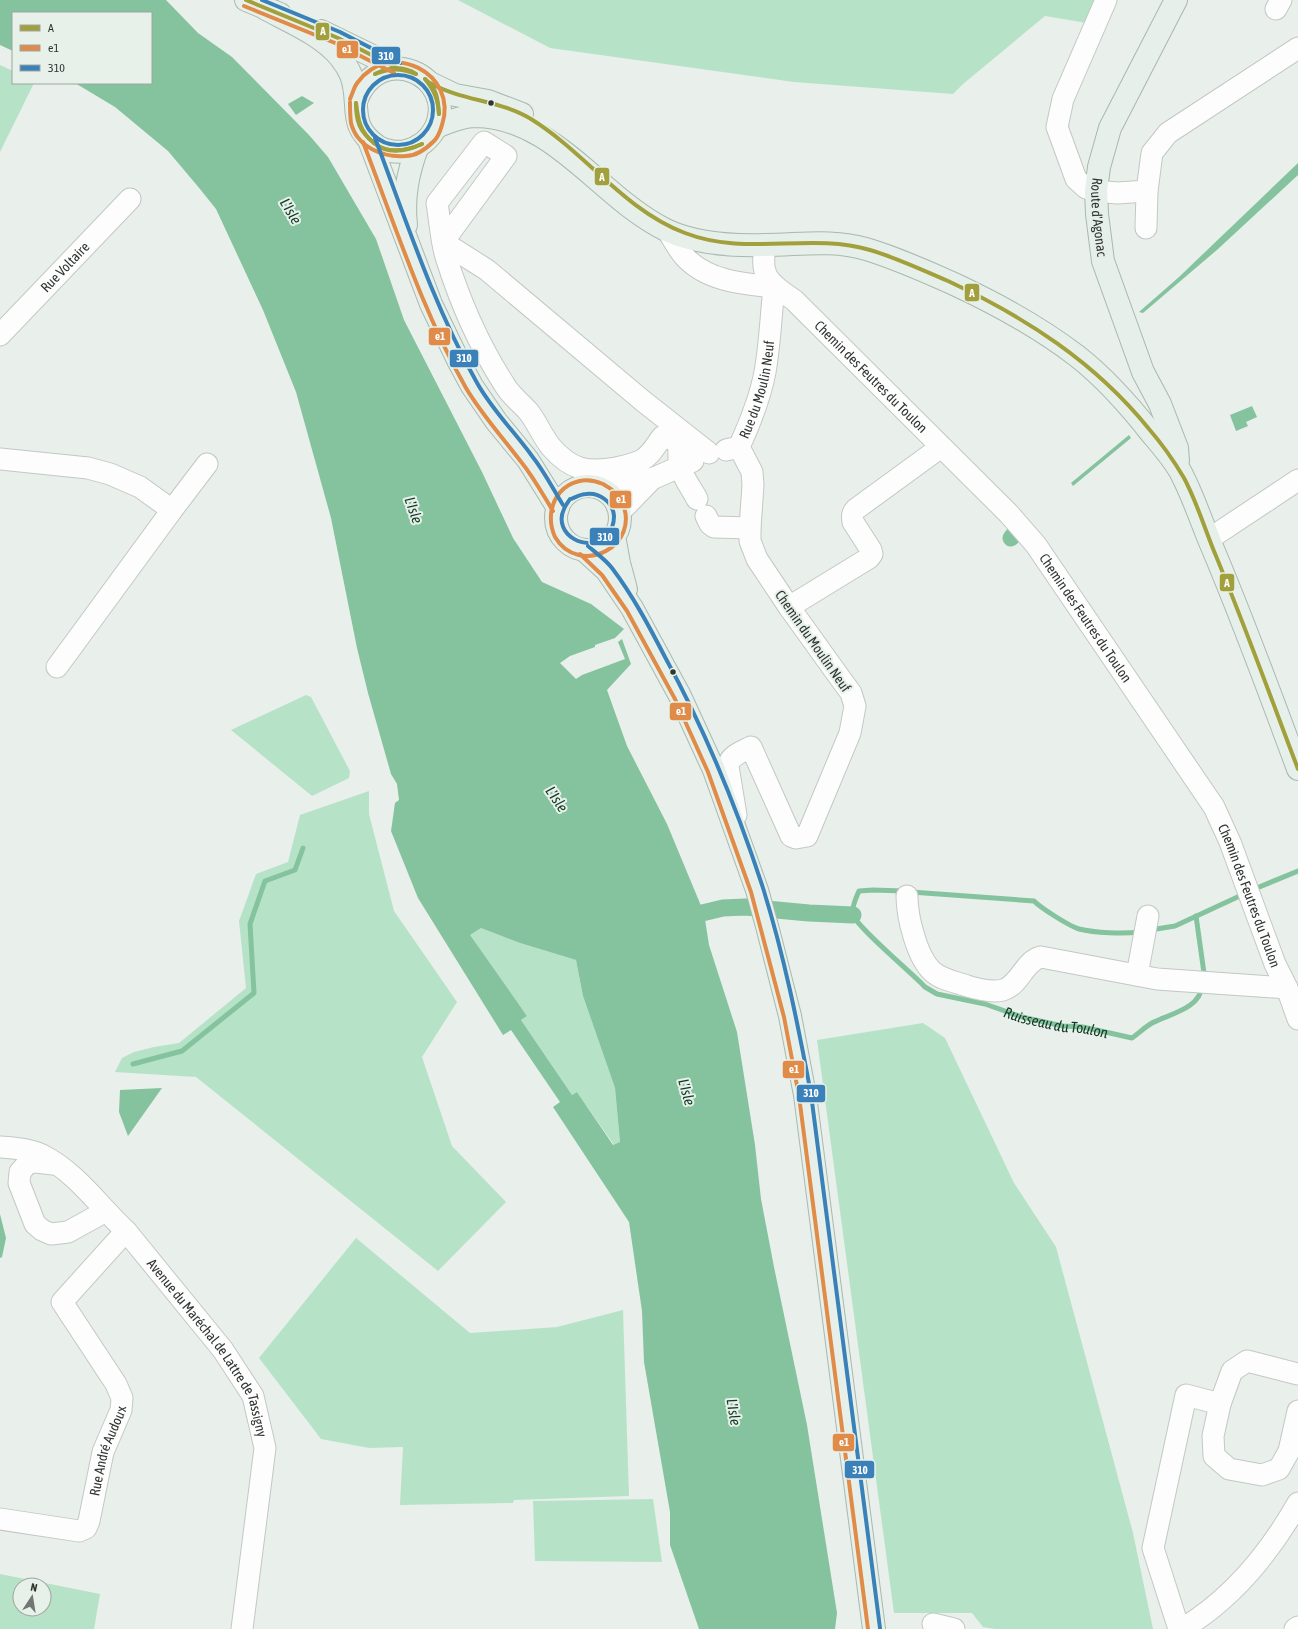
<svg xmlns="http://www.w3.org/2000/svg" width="1298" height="1629" font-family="'Asap Condensed',sans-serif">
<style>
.green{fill:#b6e3c7;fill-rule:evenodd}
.water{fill:#84c39d;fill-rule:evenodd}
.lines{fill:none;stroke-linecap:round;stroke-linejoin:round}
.stream{stroke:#84c39d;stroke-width:5}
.canal{stroke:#84c39d;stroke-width:17}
.minor-casing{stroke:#c3c8c4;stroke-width:23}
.major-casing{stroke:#a8b9ae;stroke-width:24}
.minor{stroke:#fcfdfc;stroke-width:21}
.major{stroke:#e6efea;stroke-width:22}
.bus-1-casing{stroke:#e7f1ea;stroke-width:7}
.bus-2-casing{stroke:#e7f1ea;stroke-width:7}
.bus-3-casing{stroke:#e7f1ea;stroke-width:7}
.bus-1{stroke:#a1a03c;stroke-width:4}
.bus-2{stroke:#e08b48;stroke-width:4}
.bus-3{stroke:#3981b8;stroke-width:4}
.bus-dot{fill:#313532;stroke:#e7f1ea;stroke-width:1.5}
.labels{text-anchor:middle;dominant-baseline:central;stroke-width:4;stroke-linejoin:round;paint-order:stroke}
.street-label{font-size:14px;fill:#313532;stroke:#e7f1ea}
.water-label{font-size:15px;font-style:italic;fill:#133924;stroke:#e7f1ea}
.line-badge{stroke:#e7f1ea;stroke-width:1.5}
.badge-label{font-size:11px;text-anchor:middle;font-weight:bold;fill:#fff}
</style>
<rect width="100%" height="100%" fill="#e9efeb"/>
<g class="green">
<path d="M458,0H1097L1087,23L1045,16L963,84L953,94L794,82L550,48Z"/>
<path d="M0,65L13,71V83H34L0,152Z"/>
<path d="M306,695L311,697L350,771L349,778L312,796L231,730Z"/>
<path d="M369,791V814L394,911L457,1002L422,1057L452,1146L506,1202L438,1271L196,1077L115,1072L122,1058L134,1052L154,1047L179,1043L246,988L239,921L256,874L288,862L300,815Z"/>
<path d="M481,928L520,943L576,960L583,996L615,1088L620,1142L614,1145L577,1092L572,1095L521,1020L527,1016L469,935Z"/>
<path d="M923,1023L945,1038L1014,1183L1056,1247L1133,1533L1153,1629H995L983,1627L972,1613H894L817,1040Z"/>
<path d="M356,1238L470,1333L557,1327L623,1310L629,1496L514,1500L513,1503L400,1505L403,1447L369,1448L321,1439L259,1358Z"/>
<path d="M653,1499L662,1562L535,1561L533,1501Z"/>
<path d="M0,1574L100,1594L94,1629H0ZM20,1585H44V1609H20Z"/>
</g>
<g class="water">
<path d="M0,0H166L198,33L232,57L309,135L328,157L376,239L404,320L482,472L513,538L542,582L591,604L624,629L615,638L595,645V647L570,656L560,663L576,679L582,675L625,659L618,642L622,639L631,664L607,690L627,746L667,824L704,913L709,945L737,1032L755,1145L761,1199L774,1267L807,1425L837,1613L835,1629H699L670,1545V1512L644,1362L642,1311L629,1222L553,1107L560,1102L511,1030L503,1035L418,898L391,831L395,803L399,800L397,784L391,774L368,693L357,648L331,518L296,392L263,310L216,209L200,189L168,151L115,107L75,83H151V13H13V51L0,45ZM481,928L520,943L576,960L583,996L615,1088L620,1142L613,1145L577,1092L572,1095L521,1020L527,1016L470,935Z"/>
<path d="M302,96L314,103L296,115L288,104Z"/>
<path d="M1298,163V175L1218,249L1143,313L1139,312L1179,277Z"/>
<path d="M1252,406L1257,417L1246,422L1248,426L1236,431L1230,415Z"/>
<path d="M1129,435L1131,438L1073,486L1071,483Z"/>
<path d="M162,1088L128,1136L119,1112L120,1090Z"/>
<path d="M0,1214L6,1238L2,1257L0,1258Z"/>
</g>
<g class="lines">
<g class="stream">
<path d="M1252,890L1298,871"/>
<path id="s1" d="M903,891L873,890L859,891C856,898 851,908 853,915C857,927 913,974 925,987L937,994L985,1004L1022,1017L1063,1026L1083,1027L1132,1038C1139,1033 1145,1027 1152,1023C1169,1014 1200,1009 1202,986"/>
<path d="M911,892L1034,901C1041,908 1069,926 1079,929C1095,933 1123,934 1140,932"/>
<path d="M1196,916L1204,973L1203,979"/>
<path d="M1150,930L1175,926L1244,894"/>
<path d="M133,1064L182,1051L254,993L250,924L265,881L295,870L303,848"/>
</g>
<g class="canal">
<path d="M1011,538L1015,533"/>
<path d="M681,918L723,908L745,907L809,913L853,915"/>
</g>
<g class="minor-casing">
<g id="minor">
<path d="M1106,0L1063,99L1057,127L1076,179L1086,188L1096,191L1117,193L1147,191L1152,153L1168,133L1298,48"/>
<path d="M1276,9L1281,0"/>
<path d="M1146,228L1147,191"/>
<path d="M667,230C673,239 678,249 684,256C706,281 743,284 774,287"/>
<path id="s2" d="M766,245C758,276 770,284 794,300L1009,514L1036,545L1214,807L1230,842L1275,964L1287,988L1298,1019"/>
<path id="s3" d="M0,335L130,199"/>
<path id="s4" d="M726,450L739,447C750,423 760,399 765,372C770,344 771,315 774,287"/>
<path d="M0,459L88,468L110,474L140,487L172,510L57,667"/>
<path d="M604,490L654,478L693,461"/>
<path d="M697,499C693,491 681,474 680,466C676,451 686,440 662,437C656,445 651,455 642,460C635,464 625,466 616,468C587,473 571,470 551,447C542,436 537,422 528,411C520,402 510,395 504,384C479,345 460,302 446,257C441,241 440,221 437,203L484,142L506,156L443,242L487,270L643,401L709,453"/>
<path d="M172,510L207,464"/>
<path d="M620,512L653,478"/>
<path d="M706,516L710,524L714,527L750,528"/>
<path d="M1209,539L1298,480"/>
<path d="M789,607L869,558L872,554L871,550L853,522C852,516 852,513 856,509L941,447"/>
<path d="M736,815L728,766C730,755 742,752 751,747L791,836L796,838L807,836L850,733L855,706L851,693L840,678L789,607L757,559L750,541V528L753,485L752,472L739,447"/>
<path d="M907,896C907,917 917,958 933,972C942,980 956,982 967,986C977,989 992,993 1003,990C1020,985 1024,961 1041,957L1157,979L1287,988"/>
<path d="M1137,975L1148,916"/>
<path id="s5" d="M0,1147C14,1148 29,1149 42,1155C76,1172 99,1206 126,1231L223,1350L253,1396L265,1448L242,1629"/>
<path d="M53,1164L36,1162L28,1163L20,1172L19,1183L35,1224L42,1230L51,1234L68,1232L106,1211"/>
<path d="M1220,1404L1213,1436L1214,1456L1229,1469L1262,1475L1279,1469L1289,1451L1298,1411"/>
<path id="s6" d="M0,1519L79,1531L86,1528L89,1521L103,1452L121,1410L122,1398L116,1384L62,1302L126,1231"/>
<path d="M933,1624L954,1629"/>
<path d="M1179,1629L1153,1548L1186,1395L1220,1404L1232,1371L1247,1361L1298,1374"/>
<path d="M1182,1629C1232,1599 1269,1554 1298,1503"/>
<path d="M1295,1629L1298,1627"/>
</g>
</g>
<g class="major-casing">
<g id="major">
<path d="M246,0L280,14"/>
<path id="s7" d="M1176,0L1110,128L1099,167L1096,191L1097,214L1103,261L1143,372L1160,404L1177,448L1178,461"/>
<path d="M266,9C290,22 322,35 340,57C344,62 348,68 351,75C362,103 346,125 377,146C384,151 397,153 406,151C419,148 430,139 436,127C458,76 379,39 356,101"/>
<path d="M321,31L397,68"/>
<path d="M430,83L455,95L488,101L522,114"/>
<path d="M436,127C448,122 462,116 476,116C556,118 599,197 666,230C696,244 732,246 765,245C799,245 832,239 866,249C896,258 925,271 954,284C997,304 1039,327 1077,356C1105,378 1129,405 1151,433C1161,445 1172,457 1180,471C1192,493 1200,518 1210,542C1242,617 1270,693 1298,769"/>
<path d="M369,140L431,304L458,360L472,386L496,421L528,460L558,508"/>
<path d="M406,225C403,198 408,171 418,146"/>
<circle cx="588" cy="518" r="32"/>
<path d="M614,536L619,563L626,589"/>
<path d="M584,550L607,571L632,608L680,696L714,770L757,890L767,926L790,1016L805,1095L874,1629"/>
</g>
</g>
<use href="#minor" class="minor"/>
<use href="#major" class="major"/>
<g class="bus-1-casing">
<g id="bus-1">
<path d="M246,0L338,38L397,68"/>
<path d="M375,74C387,67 404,66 416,74"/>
<path d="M375,74C391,68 400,68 416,74"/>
<path d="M425,79C437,88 438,99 439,114"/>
<path d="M425,79C434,90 438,99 439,114"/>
<path d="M430,83C462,101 500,100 531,119C586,153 624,210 685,233C747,257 809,232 870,250C897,258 922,270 948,281C1025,317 1095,362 1149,429C1162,444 1174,461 1184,478C1197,502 1205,530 1216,556C1245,626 1271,698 1298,769"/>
<path d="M356,103C358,120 360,132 374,143"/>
<path d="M356,103C356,121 359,131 374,143"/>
<path d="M374,143C388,154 406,151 422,144"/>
<path d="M374,143C388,155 407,151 422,144"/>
</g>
</g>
<g class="bus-2-casing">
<g id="bus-2">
<path d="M244,6L335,43L394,73"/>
<path d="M350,102C350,108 350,116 351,123C357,147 383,158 406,156C417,156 427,148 434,141C439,136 440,131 442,125C459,73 390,39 358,82C354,86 353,93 350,99"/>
<path d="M363,142C395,225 422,310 466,388C482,415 503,438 522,463C534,478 543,495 553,511"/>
<path d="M555,537C540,503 568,469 603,484C610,488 618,493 621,500C644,546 579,578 555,537"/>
<path d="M580,554L602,575L627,611L675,699L708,772L751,892L784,1017L799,1096L868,1629"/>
</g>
</g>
<g class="bus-3-casing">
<g id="bus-3">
<path d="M262,0L340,32L400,63"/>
<circle cx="398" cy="110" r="35"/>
<path d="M375,138C406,220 433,304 476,381C491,409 514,431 532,456C544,471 553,489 563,505"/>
<path d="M570,499C568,502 565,506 564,509C552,534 588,555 607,535C612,530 614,523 614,516C613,502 599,492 586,494C581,494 576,497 571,499"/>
<path d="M588,546C596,553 606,560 612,568C633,596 649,626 665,657C705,730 737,808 763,888C784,955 798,1025 811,1094L880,1628"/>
</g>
</g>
<use href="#bus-1" class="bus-1"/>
<use href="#bus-2" class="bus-2"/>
<use href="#bus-3" class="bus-3"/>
</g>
<g class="bus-dot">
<circle cx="491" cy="103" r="3.5"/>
<circle cx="673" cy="672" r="3.5"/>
</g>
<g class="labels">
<g class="street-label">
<text stroke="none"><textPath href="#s7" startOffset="235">Route d'Agonac</textPath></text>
<text stroke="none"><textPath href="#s3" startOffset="94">Rue Voltaire</textPath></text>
<text stroke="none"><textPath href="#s2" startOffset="177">Chemin des Feutres du Toulon</textPath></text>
<text stroke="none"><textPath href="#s4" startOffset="74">Rue du Moulin Neuf</textPath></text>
<text stroke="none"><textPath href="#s2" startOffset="501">Chemin des Feutres du Toulon</textPath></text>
<text transform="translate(813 641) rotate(55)">Chemin du Moulin Neuf</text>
<text stroke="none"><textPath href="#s2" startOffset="825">Chemin des Feutres du Toulon</textPath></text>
<text stroke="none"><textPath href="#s5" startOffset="301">Avenue du Maréchal de Lattre de Tassigny</textPath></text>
<text stroke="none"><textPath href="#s6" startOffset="168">Rue André Audoux</textPath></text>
</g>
<g class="water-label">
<text transform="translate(291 211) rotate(59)">L'Isle</text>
<text transform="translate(414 510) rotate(71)">L'Isle</text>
<text transform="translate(557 799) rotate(56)">L'Isle</text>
<text stroke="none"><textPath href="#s1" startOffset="308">Ruisseau du Toulon</textPath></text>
<text transform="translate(687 1092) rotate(74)">L'Isle</text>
<text transform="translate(734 1412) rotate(81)">L'Isle</text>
</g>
</g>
<g class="line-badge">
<rect x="315" y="22" width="15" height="19" rx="4" fill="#a1a03c"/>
<rect x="336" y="40" width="23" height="19" rx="4" fill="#e08b48"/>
<rect x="371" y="46" width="30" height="19" rx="4" fill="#3981b8"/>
<rect x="594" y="167" width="16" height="19" rx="4" fill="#a1a03c"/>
<rect x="964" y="283" width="16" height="19" rx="4" fill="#a1a03c"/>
<rect x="428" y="327" width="23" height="19" rx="4" fill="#e08b48"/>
<rect x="449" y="349" width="30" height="19" rx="4" fill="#3981b8"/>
<rect x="609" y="490" width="23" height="19" rx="4" fill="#e08b48"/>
<rect x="589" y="527" width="31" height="19" rx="4" fill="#3981b8"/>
<rect x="1219" y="573" width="16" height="19" rx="4" fill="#a1a03c"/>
<rect x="669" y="702" width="23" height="19" rx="4" fill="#e08b48"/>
<rect x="782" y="1060" width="23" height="19" rx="4" fill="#e08b48"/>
<rect x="796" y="1084" width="30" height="19" rx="4" fill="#3981b8"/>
<rect x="832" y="1433" width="23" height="19" rx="4" fill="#e08b48"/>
<rect x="844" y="1460" width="31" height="19" rx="4" fill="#3981b8"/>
</g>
<g class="badge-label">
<text x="323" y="35">A</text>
<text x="347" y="53">e1</text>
<text x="386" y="60">310</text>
<text x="602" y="181">A</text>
<text x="972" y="297">A</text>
<text x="440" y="340">e1</text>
<text x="464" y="362">310</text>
<text x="621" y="503">e1</text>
<text x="605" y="541">310</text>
<text x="1227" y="587">A</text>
<text x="681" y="715">e1</text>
<text x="794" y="1073">e1</text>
<text x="811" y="1097">310</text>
<text x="844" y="1446">e1</text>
<text x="860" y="1474">310</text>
</g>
<rect x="12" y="12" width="140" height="72" fill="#e7f1ea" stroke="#9ea6a0"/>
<rect x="20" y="25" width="20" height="6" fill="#a1a03c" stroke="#9ea6a0"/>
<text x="48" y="32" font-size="12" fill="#313532">A</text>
<rect x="20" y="45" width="20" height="6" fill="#e08b48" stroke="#9ea6a0"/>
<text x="48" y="52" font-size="12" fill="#313532">e1</text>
<rect x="20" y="65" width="20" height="6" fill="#3981b8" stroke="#9ea6a0"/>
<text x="48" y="72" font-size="12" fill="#313532">310</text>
<g transform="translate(32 1597) rotate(12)"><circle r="19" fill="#e7f1ea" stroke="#9ea6a0"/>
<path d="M0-3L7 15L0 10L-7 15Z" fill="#717673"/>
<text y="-6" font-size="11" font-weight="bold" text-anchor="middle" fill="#313532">N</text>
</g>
</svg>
